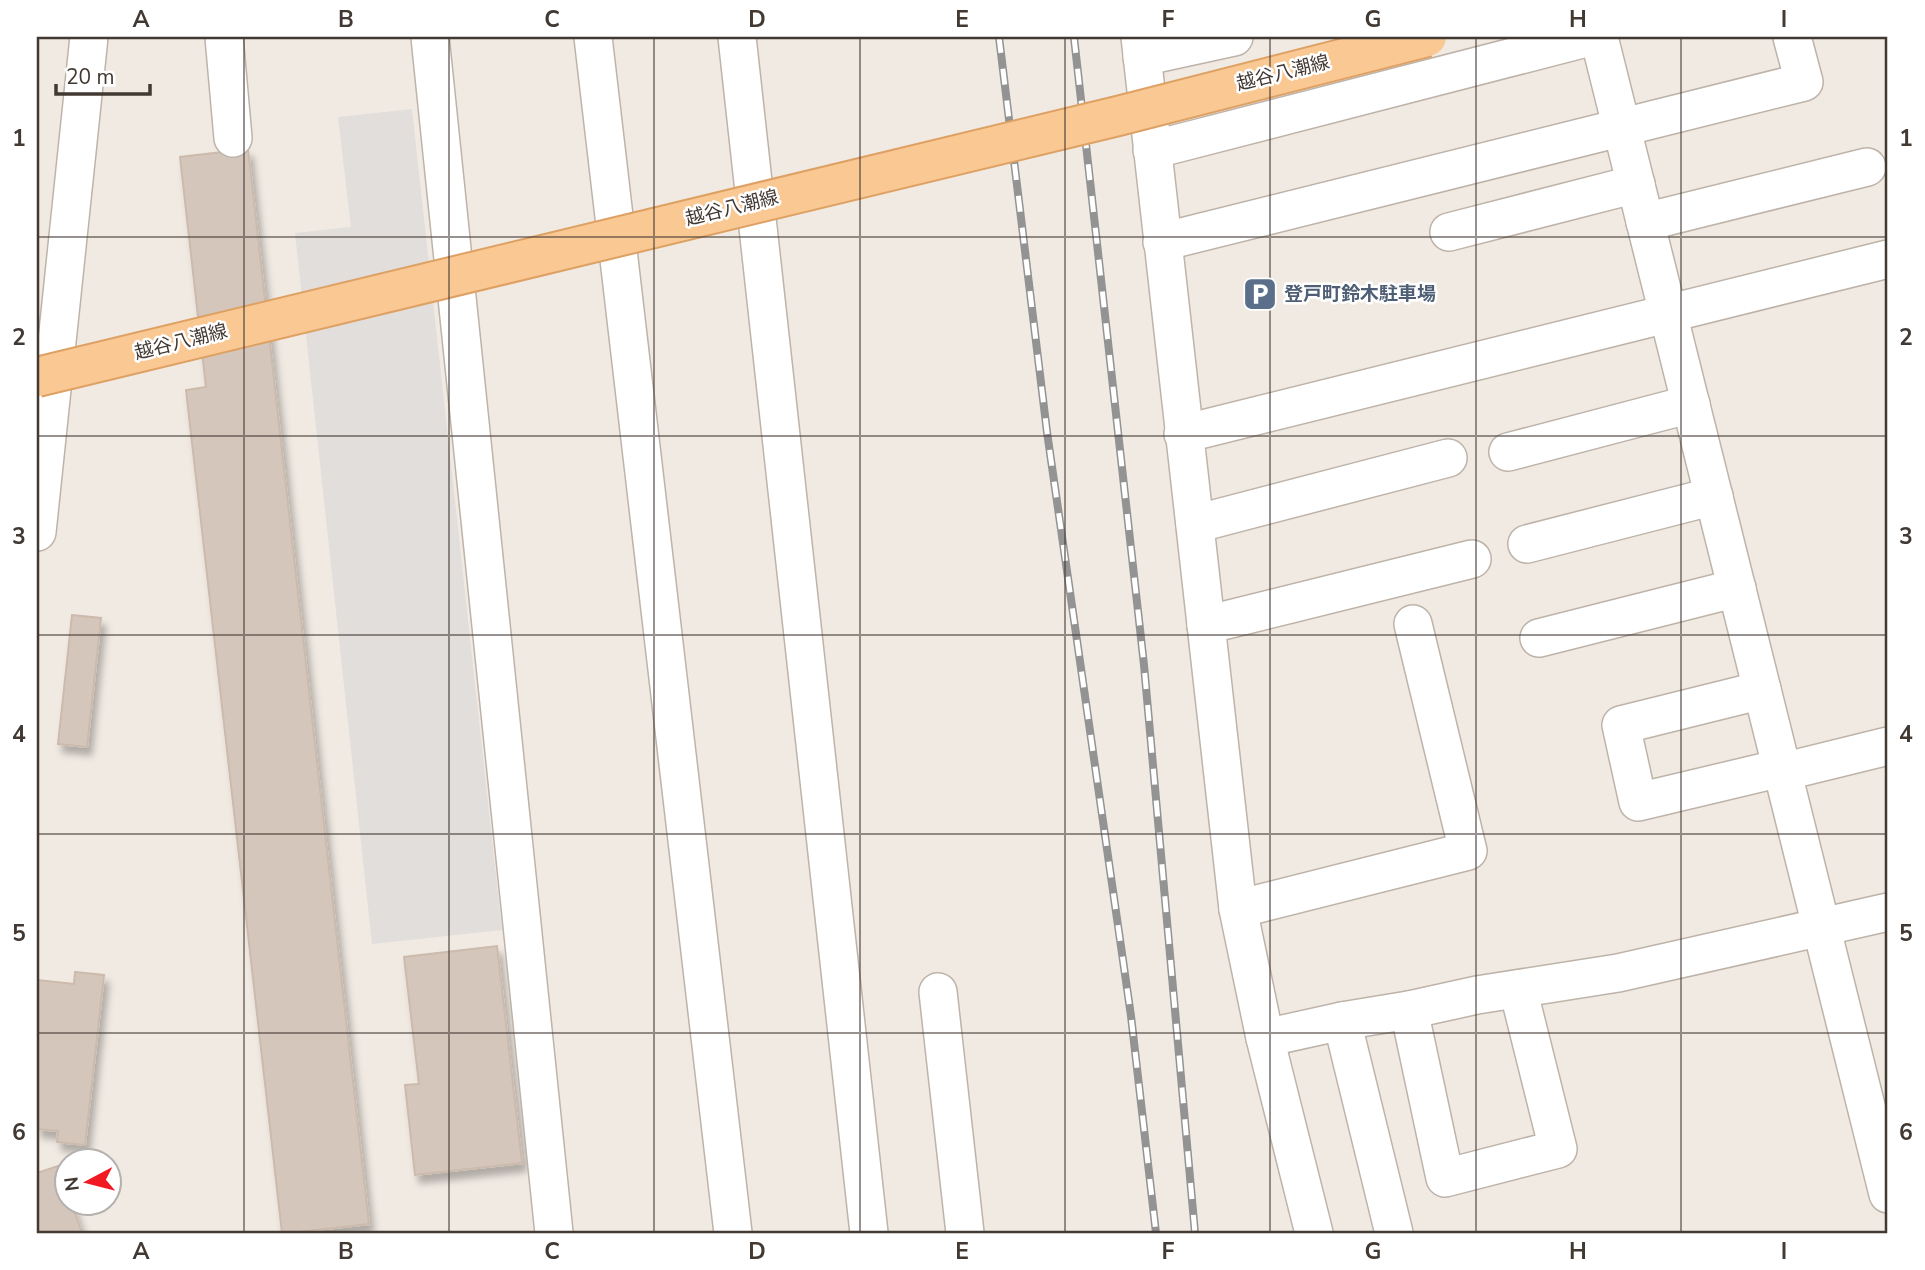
<svg xmlns="http://www.w3.org/2000/svg" width="1925" height="1270" font-family="'Nunito Sans','Noto Sans JP',sans-serif">
<style>
.parking{fill:#e1dedb}
.building{fill:#d5c6bc;stroke:#ccbaac;stroke-width:2;filter:url(#shadow)}
.lines{fill:none;stroke-linecap:round;stroke-linejoin:round}
.minor-casing{stroke:#beb3a9;stroke-width:40}
.minor{stroke:#fff;stroke-width:37}
.rail-casing{stroke:#939393;stroke-width:8}
.rail{stroke:#fff;stroke-width:5;stroke-dasharray:16;stroke-linecap:butt}
.major-bridge-casing{stroke:#dea164;stroke-width:42;stroke-linecap:butt}
.major-bridge{stroke:#fac893;stroke-width:38}
.grid{fill:none;stroke:#423933;stroke-width:2;stroke-opacity:0.55}
.labels{text-anchor:middle;dominant-baseline:central;stroke-width:5;stroke-linejoin:round;paint-order:stroke}
.street-label{font-size:19px;fill:#423933;stroke:#fff}
.service-label{font-size:19px;font-weight:bold;fill:#4e5e75;stroke:#fff;text-anchor:start}
.neatline{fill:none;stroke:#423933;stroke-width:2.5}
.grid-label{font-size:23px;text-anchor:middle;font-weight:bold;fill:#423933}
</style>
<defs>
<filter id="shadow"><feDropShadow dx="4.5" dy="8" stdDeviation="3.5" flood-color="#0004"/></filter>
</defs>
<rect width="100%" height="100%" fill="#f1eae3"/>
<path class="parking" d="M412,109L502,930L372,944L295,233L351,227L338,117Z"/>
<g class="building">
<path d="M248,149L369,1224L289,1233H282L186,390L206,387L180,157Z"/>
<path d="M72,615L101,618L87,747L58,744Z"/>
<path d="M497,946L522,1163L415,1175L405,1085L419,1084L404,957Z"/>
<path d="M75,972L104,975L85,1145L57,1142L58,1131L37,1129L38,980L74,984Z"/>
<path d="M58,1166L66,1189V1204H72L82,1233H39L37,1226V1173Z"/>
</g>
<g class="lines">
<g class="minor-casing">
<g id="minor">
<path d="M224,37L233,138"/>
<path d="M430,37L554,1233"/>
<path d="M593,37L733,1233"/>
<path d="M737,37L869,1233"/>
<path d="M1140,37L1238,909L1265,1038L1314,1233"/>
<path d="M1599,37L1888,1194"/>
<path d="M1142,57L1234,37"/>
<path d="M1152,150L1590,37"/>
<path d="M1645,222L1867,167"/>
<path d="M1449,232L1636,184"/>
<path d="M1162,242L1804,82L1792,37"/>
<path d="M1183,434L1888,259"/>
<path d="M1508,452L1691,404"/>
<path d="M1195,524L1448,458"/>
<path d="M37,532L89,37"/>
<path d="M1527,544L1714,496"/>
<path d="M1206,625L1472,559"/>
<path d="M1539,638L1737,588"/>
<path d="M1762,690L1621,725L1638,802L1781,768"/>
<path d="M1782,772L1888,746"/>
<path d="M1238,909L1468,851L1413,624"/>
<path d="M938,992L965,1233"/>
<path d="M1409,1010L1445,1178L1558,1149L1518,989"/>
<path d="M1342,1021L1394,1233"/>
<path d="M1265,1038L1342,1021L1409,1010L1477,995L1618,973L1888,912"/>
</g>
</g>
<use href="#minor" class="minor"/>
<g class="rail-casing">
<g id="rail">
<path d="M999,37L1047,432L1131,1016L1156,1233"/>
<path d="M1074,37L1144,665L1195,1233"/>
</g>
</g>
<use href="#rail" class="rail"/>
<g class="major-bridge-casing">
<path id="major-bridge" d="M37,377L1118,116L1427,37"/>
</g>
<use href="#major-bridge" class="major-bridge"/>
</g>
<path class="grid" d="M244,37V1233M449,37V1233M654,37V1233M860,37V1233M1065,37V1233M1270,37V1233M1476,37V1233M1681,37V1233M37,237H1888M37,436H1888M37,635H1888M37,834H1888M37,1033H1888"/>
<defs>
<g id="parking-square" transform="scale(1.75)"><rect x="-9" y="-9" width="18" height="18" rx="4" fill="#5c6f8a" stroke="#fff"/><path d="M-3.5-5.5H1a3.5 3.5 0 0 1 0 7H-1V5.5H-3.5ZM-1-3.4V-.6H.8a1.4 1.4 0 0 0 0-2.8Z" fill="#fff"/></g>
</defs>
<g fill-rule="evenodd">
<use href="#parking-square" x="1260" y="294"/>
</g>
<g class="labels">
<g class="street-label">
<text transform="translate(1283 73) rotate(-14)">越谷八潮線</text>
<text transform="translate(732 208) rotate(-14)">越谷八潮線</text>
<text transform="translate(181 342) rotate(-14)">越谷八潮線</text>
</g>
<g class="service-label">
<text x="1284" y="294">登戸町鈴木駐車場</text>
</g>
</g>
<rect width="1925" height="1270" fill="none" stroke="#ffffff" stroke-width="77"/>
<g transform="translate(88 1182) rotate(263)"><circle r="33" fill="#ffffff" stroke="#b3b0ad" stroke-width="2"/>
<path d="M0-5L12 26L0 18L-12 26Z" fill="#f11a23"/>
<text y="-10" font-size="19" font-weight="bold" text-anchor="middle" fill="#423933">N</text>
</g>
<path d="M56 84v10h94v-10" fill="none" stroke="#423933" stroke-width="3.5"/>
<text x="66" y="84" font-size="21" fill="#423933" stroke="#ffffff" stroke-width="5" paint-order="stroke">20 m</text>
<rect x="38" y="38" width="1848" height="1194" class="neatline"/>
<g class="grid-label">
<text x="141" y="27">A</text>
<text x="346" y="27">B</text>
<text x="552" y="27">C</text>
<text x="757" y="27">D</text>
<text x="962" y="27">E</text>
<text x="1168" y="27">F</text>
<text x="1373" y="27">G</text>
<text x="1578" y="27">H</text>
<text x="1784" y="27">I</text>
<text x="19" y="146">1</text>
<text x="1906" y="146">1</text>
<text x="19" y="345">2</text>
<text x="1906" y="345">2</text>
<text x="19" y="544">3</text>
<text x="1906" y="544">3</text>
<text x="19" y="742">4</text>
<text x="1906" y="742">4</text>
<text x="19" y="941">5</text>
<text x="1906" y="941">5</text>
<text x="19" y="1140">6</text>
<text x="1906" y="1140">6</text>
<text x="141" y="1259">A</text>
<text x="346" y="1259">B</text>
<text x="552" y="1259">C</text>
<text x="757" y="1259">D</text>
<text x="962" y="1259">E</text>
<text x="1168" y="1259">F</text>
<text x="1373" y="1259">G</text>
<text x="1578" y="1259">H</text>
<text x="1784" y="1259">I</text>
</g>
</svg>
